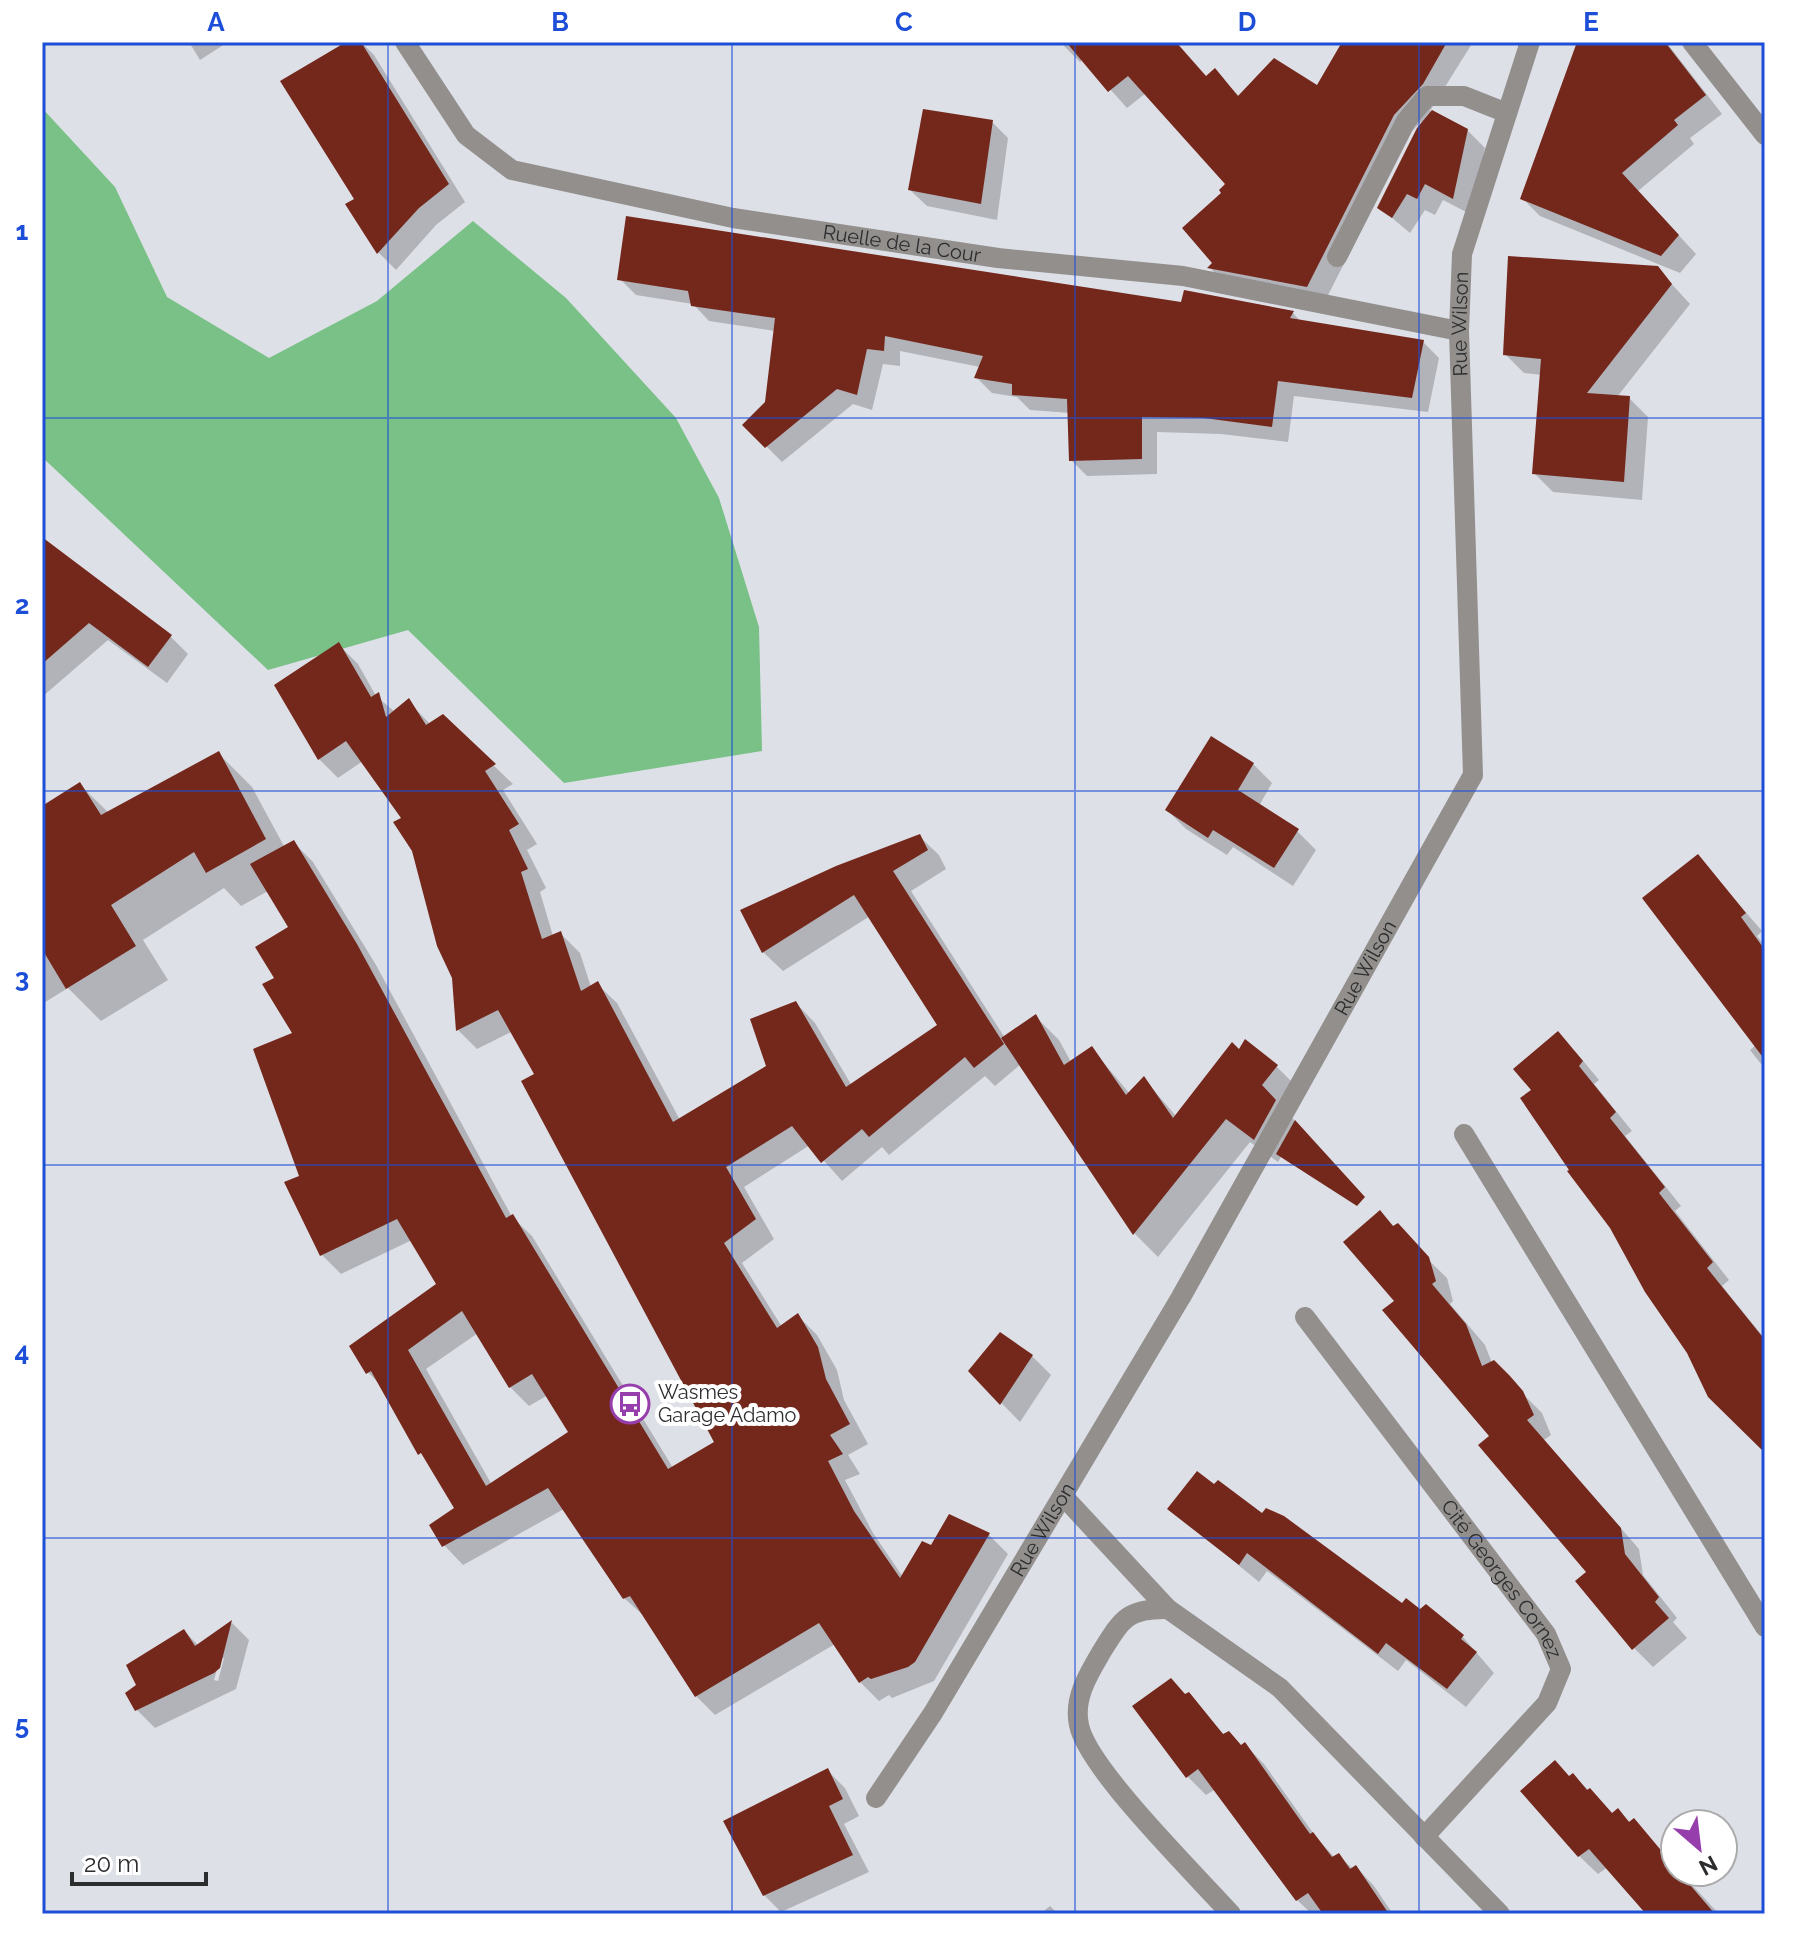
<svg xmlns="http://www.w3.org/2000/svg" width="1807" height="1956" font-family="Raleway,sans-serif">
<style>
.forest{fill:#79c187}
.shadow{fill:#0003;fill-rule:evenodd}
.building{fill:#74271b;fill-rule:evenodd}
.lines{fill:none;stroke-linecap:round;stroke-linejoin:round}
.minor{stroke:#928f8d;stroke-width:20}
.grid{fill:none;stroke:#1d4ed8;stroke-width:2;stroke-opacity:0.55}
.labels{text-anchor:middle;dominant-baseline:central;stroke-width:8;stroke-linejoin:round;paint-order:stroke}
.street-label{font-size:20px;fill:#2c2d2f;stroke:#fff}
.poi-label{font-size:20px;fill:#2c2d2f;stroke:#fff;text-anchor:start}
.neatline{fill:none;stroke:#1d4ed8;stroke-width:3}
.grid-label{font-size:26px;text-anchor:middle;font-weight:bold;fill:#1d4ed8}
</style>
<rect width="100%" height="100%" fill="#dee0e7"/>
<path class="forest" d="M42,108L115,187L167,297L269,358L377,301L473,221L566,298L676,418L719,498L759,627L762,751L564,783L408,630L268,670L42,457Z"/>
<g class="shadow">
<path d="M189,42H228L200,60Z"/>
<path d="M350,42H361L374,55L465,202L436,225L396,270L379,253L348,205L357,200Z"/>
<path d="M1060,42H1172L1210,85L1218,75L1240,97L1317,88L1345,42H1473L1430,111L1467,130L1485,148L1470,214L1443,200L1435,215L1425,210L1410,233L1379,207L1422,121L1411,132L1324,303L1226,284L1210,268L1215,263L1224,193L1228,184L1146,93L1127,108L1083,59L1080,62Z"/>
<path d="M1580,42H1666L1722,114L1690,138L1694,144L1638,191L1696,254L1680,273L1540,216L1522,198Z"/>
<path d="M992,122L1008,138L997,220L927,206L910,190Z"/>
<path d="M1657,268L1690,304L1617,397L1629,398L1648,417L1642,500L1553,492L1534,473L1542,375L1524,373L1505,354Z"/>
<path d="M620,279L1183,304L1293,313L1302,323L1423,342L1439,358L1428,412L1294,396L1288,442L1221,434L1157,432V474L1087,476L1071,460L1070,413L1030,410L1017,397L992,393L977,378L980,367L900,351V366L883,364L872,410L853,404L782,462L745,425L767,403L775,331L709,321L693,304L636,295Z"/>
<path d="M42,540L170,636L188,654L167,683L108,640L42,697Z"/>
<path d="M339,645L358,664L376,696L395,712L408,701L431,725L443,717L513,784L503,790L537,844L527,850L546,888L540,892L553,936L560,933L580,953L591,987L597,984L617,1003L680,1120L768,1067L796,1003L815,1023L852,1086L939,1025L870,916L783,971L763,952L919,836L939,855L946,869L911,891L1005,1038L1036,1017L1059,1040L1071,1062L1092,1049L1130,1094L1144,1079L1176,1116L1239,1052L1276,1066L1300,1090L1285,1111L1299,1125L1278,1162L1250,1142L1158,1257L1135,1234L1021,1064L995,1086L985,1076L889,1155L882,1147L842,1181L810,1145L744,1187L774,1239L742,1263L782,1327L798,1316L817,1335L837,1370L844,1400L868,1444L848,1455L860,1474L845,1480L873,1533L903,1577L932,1548L989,1535L1008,1554L934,1681L892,1698L889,1695L879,1701L860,1682L835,1644L715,1715L696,1696L645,1617L624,1598L564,1509L463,1565L444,1545L457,1508L381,1386L368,1372L439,1285L412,1240L341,1274L322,1255L301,1177L294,1034L277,979L291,928L268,891L241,906L224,888L143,940L168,980L101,1021L68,988L42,1004V809L80,785L109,813L219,754L252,787L285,848L294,843L313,862L376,965L512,1217L532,1236L673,1468L715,1444L524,1082L537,1075L513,1031L477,1049L458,1030L454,978L404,818L363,761L338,778L319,759ZM478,1333L510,1387L529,1406L548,1395L571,1433L492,1485L426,1369Z"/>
<path d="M1253,764L1272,783L1259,806L1297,831L1316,850L1293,886L1233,847L1227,855L1186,829L1167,810Z"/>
<path d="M1698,857L1762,931L1757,936L1765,946V1069L1750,1050L1756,1045Z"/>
<path d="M1575,1051L1599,1080L1594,1084L1632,1131L1625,1136L1681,1206L1675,1211L1729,1280L1722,1286L1765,1339V1451L1689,1352L1612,1227Z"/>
<path d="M1380,1213L1447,1278L1453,1301L1450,1304L1485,1345L1492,1363L1542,1413L1551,1435L1544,1440L1639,1549L1643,1575L1677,1618L1673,1622L1687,1638L1653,1667L1634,1648L1588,1572L1397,1301Z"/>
<path d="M1032,1356L1051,1375L1020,1422L970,1371Z"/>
<path d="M1170,1509L1262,1515L1403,1605L1462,1636L1494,1673L1466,1707L1406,1660L1398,1671L1267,1571L1259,1582Z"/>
<path d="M232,1623L249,1640L236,1689L155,1728L137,1710L139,1686L184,1631L198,1645ZM220,1658H224L218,1681L214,1680Z"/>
<path d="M1188,1695L1225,1736L1242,1747L1245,1745L1264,1764L1316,1837L1335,1858L1339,1856L1353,1869L1356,1867L1374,1886L1393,1914H1312L1297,1900L1216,1789L1206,1795L1187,1776Z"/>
<path d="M828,1771L845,1788L859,1816L844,1824L869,1872L781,1912L764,1895Z"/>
<path d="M1573,1775L1613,1814L1618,1811L1631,1823L1634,1821L1675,1866V1872H1680L1719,1914H1649L1608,1867L1598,1874L1579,1856L1570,1778Z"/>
<path d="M1050,1906L1058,1914H1040Z"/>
</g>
<g class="building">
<path d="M346,42H361L449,184L419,208L377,254L345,204L354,199L280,81Z"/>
<path d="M1066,42H1176L1206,76L1215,68L1238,96L1274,58L1317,85L1342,42H1447L1423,84L1394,115L1307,287L1207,268L1212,263L1182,228L1221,193L1219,190L1225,184L1128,76L1108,92Z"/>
<path d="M1577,42H1665L1706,95L1674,120L1678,125L1622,173L1679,235L1661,256L1520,199Z"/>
<path d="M923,109L993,120L981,204L908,190Z"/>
<path d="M1432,110L1468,129L1453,199L1425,184L1417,199L1407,194L1392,218L1377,208L1417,128Z"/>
<path d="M626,216L1181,302L1184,290L1294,311L1290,318L1424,340L1412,398L1278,381L1272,427L1204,418L1142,417V459L1069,461L1067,399L1012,395V384L974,378L983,356L885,336L884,351L867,349L857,395L837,389L765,448L742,425L765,402L775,318L691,306L688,291L617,280Z"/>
<path d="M1508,256L1658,266L1672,284L1587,393L1630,396L1624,482L1532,474L1541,359L1503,355Z"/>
<path d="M42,537L172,635L148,667L89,623L42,664Z"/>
<path d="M339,642L371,697L379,692L386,717L409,698L426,725L443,714L496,764L485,771L519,824L509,830L528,869L521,872L542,939L561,931L581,991L598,981L673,1122L766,1066L750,1019L796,1001L846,1087L937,1025L854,895L762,953L740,910L836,866L920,834L928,850L893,871L1004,1044L974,1068L965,1057L869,1137L862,1129L821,1163L792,1126L726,1167L756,1219L724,1243L777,1328L798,1313L818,1347L826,1379L850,1424L830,1435L843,1454L828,1461L854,1511L900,1578L922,1541L931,1545L949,1514L990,1533L915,1662L908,1667L871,1679L868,1677L859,1683L819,1623L695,1697L630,1596L623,1599L548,1488L442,1547L429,1525L454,1508L421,1453L418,1455L371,1371L366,1374L349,1346L436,1284L397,1219L320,1256L284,1182L299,1176L253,1049L292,1033L262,984L274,978L255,947L288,927L250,864L294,840L357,944L506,1218L513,1214L668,1469L714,1442L521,1081L534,1074L498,1010L456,1031L452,978L437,946L412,851L393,822L401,818L346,741L318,760L274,685ZM462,1311L509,1388L532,1374L568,1432L486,1486L408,1350Z"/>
<path d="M1211,736L1254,763L1238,790L1299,829L1274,868L1213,830L1208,838L1165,810Z"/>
<path d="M219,751L266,839L206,873L194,852L111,905L136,946L66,989L42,949V806L80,782L101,815Z"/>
<path d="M1698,854L1746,913L1741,917L1765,950V1060L1642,898Z"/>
<path d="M1036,1014L1064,1065L1092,1046L1126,1095L1144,1076L1173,1118L1232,1042L1239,1049L1245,1039L1278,1065L1262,1085L1276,1100L1254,1140L1226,1119L1133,1235L1001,1038Z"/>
<path d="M1558,1031L1583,1061L1579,1066L1616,1112L1610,1118L1665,1187L1659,1193L1713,1262L1707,1268L1765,1340V1453L1708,1397L1687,1353L1645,1292L1610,1228L1567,1171L1569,1170L1520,1098L1531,1090L1513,1069Z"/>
<path d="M1295,1120L1365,1197L1357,1206L1276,1154Z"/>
<path d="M1380,1210L1393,1226L1398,1223L1429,1257L1436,1281L1432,1284L1466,1324L1482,1366L1494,1360L1510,1376L1523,1391L1534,1415L1527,1420L1621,1528L1625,1554L1659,1597L1655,1602L1669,1618L1632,1650L1575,1581L1586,1572L1478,1445L1489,1436L1382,1310L1394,1301L1343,1242Z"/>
<path d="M1000,1332L1033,1355L1000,1405L968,1371Z"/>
<path d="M1197,1471L1214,1484L1218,1480L1262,1513L1266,1508L1284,1516L1402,1603L1406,1598L1420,1609L1426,1604L1464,1635L1461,1639L1477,1652L1447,1689L1386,1643L1378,1654L1247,1553L1239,1565L1167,1509Z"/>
<path d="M232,1620L220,1668L214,1673L135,1711L125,1693L136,1685L126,1665L184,1629L195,1646Z"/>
<path d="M1171,1678L1185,1694L1189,1692L1223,1734L1229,1731L1241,1745L1245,1742L1310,1834L1313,1832L1332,1857L1339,1853L1350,1869L1356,1865L1389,1914H1323L1308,1893L1296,1901L1198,1769L1186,1778L1132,1706Z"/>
<path d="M1555,1760L1569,1776L1573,1773L1587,1790L1590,1788L1612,1813L1618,1808L1629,1822L1634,1818L1675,1867V1872H1679L1715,1914H1646L1589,1849L1578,1857L1520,1791Z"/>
<path d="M828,1768L843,1799L829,1806L853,1855L763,1896L723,1821Z"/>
</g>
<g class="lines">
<g class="minor">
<path id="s1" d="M405,42L466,135L512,170L733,218L998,258L1183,276L1459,331"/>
<path d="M1692,42L1765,135"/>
<path d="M1337,257L1406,121L1427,96H1464L1507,113"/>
<path d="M1464,1134L1765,1627"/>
<path id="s2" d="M1305,1317L1546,1634L1561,1669L1547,1703L1424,1837"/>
<path d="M1064,1497L1168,1609L1280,1688L1500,1914"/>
<path d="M1168,1609C1128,1608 1122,1619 1102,1651C1089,1673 1073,1698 1079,1725C1087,1768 1197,1876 1231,1914"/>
<path id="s3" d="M876,1798L933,1713L1181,1297L1473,775L1459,331L1462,254L1530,42"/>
</g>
</g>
<path class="grid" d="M388,42V1914M732,42V1914M1075,42V1914M1419,42V1914M42,418H1765M42,791H1765M42,1165H1765M42,1538H1765"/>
<defs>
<g id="bus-ring" transform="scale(2)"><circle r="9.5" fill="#fff" stroke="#963eab" stroke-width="1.5"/><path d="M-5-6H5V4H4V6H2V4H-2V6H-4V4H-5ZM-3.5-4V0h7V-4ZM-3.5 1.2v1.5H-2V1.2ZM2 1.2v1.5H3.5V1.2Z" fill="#963eab"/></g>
</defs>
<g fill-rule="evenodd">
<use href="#bus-ring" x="630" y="1404"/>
</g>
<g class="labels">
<g class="street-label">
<text stroke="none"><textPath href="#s1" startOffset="566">Ruelle de la Cour</textPath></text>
<text stroke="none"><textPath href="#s3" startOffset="1636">Rue Wilson</textPath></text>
<text stroke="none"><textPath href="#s3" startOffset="964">Rue Wilson</textPath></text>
<text stroke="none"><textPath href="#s3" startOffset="316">Rue Wilson</textPath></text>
<text stroke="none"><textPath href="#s2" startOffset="328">Cité Georges Cornez</textPath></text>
</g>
<g class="poi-label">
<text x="658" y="1392">Wasmes<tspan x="658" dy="23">Garage Adamo</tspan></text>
</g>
</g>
<rect width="1807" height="1956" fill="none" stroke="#ffffff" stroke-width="88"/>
<g transform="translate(1699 1848) rotate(152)"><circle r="38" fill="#ffffff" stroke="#ababac" stroke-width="2"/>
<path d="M0-6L14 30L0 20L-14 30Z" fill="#963eab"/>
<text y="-12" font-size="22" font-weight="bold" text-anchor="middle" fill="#2c2d2f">N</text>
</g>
<path d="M72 1872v12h134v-12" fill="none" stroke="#2c2d2f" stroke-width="4"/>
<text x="84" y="1872" font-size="24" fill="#2c2d2f" stroke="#ffffff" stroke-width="6" paint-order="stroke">20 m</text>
<rect x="44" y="44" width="1719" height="1868" class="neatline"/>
<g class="grid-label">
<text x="216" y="31">A</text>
<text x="560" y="31">B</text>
<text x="904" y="31">C</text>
<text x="1247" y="31">D</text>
<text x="1591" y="31">E</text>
<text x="22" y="240">1</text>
<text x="22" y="614">2</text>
<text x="22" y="987">3</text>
<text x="22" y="1361">4</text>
<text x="22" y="1734">5</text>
</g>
</svg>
